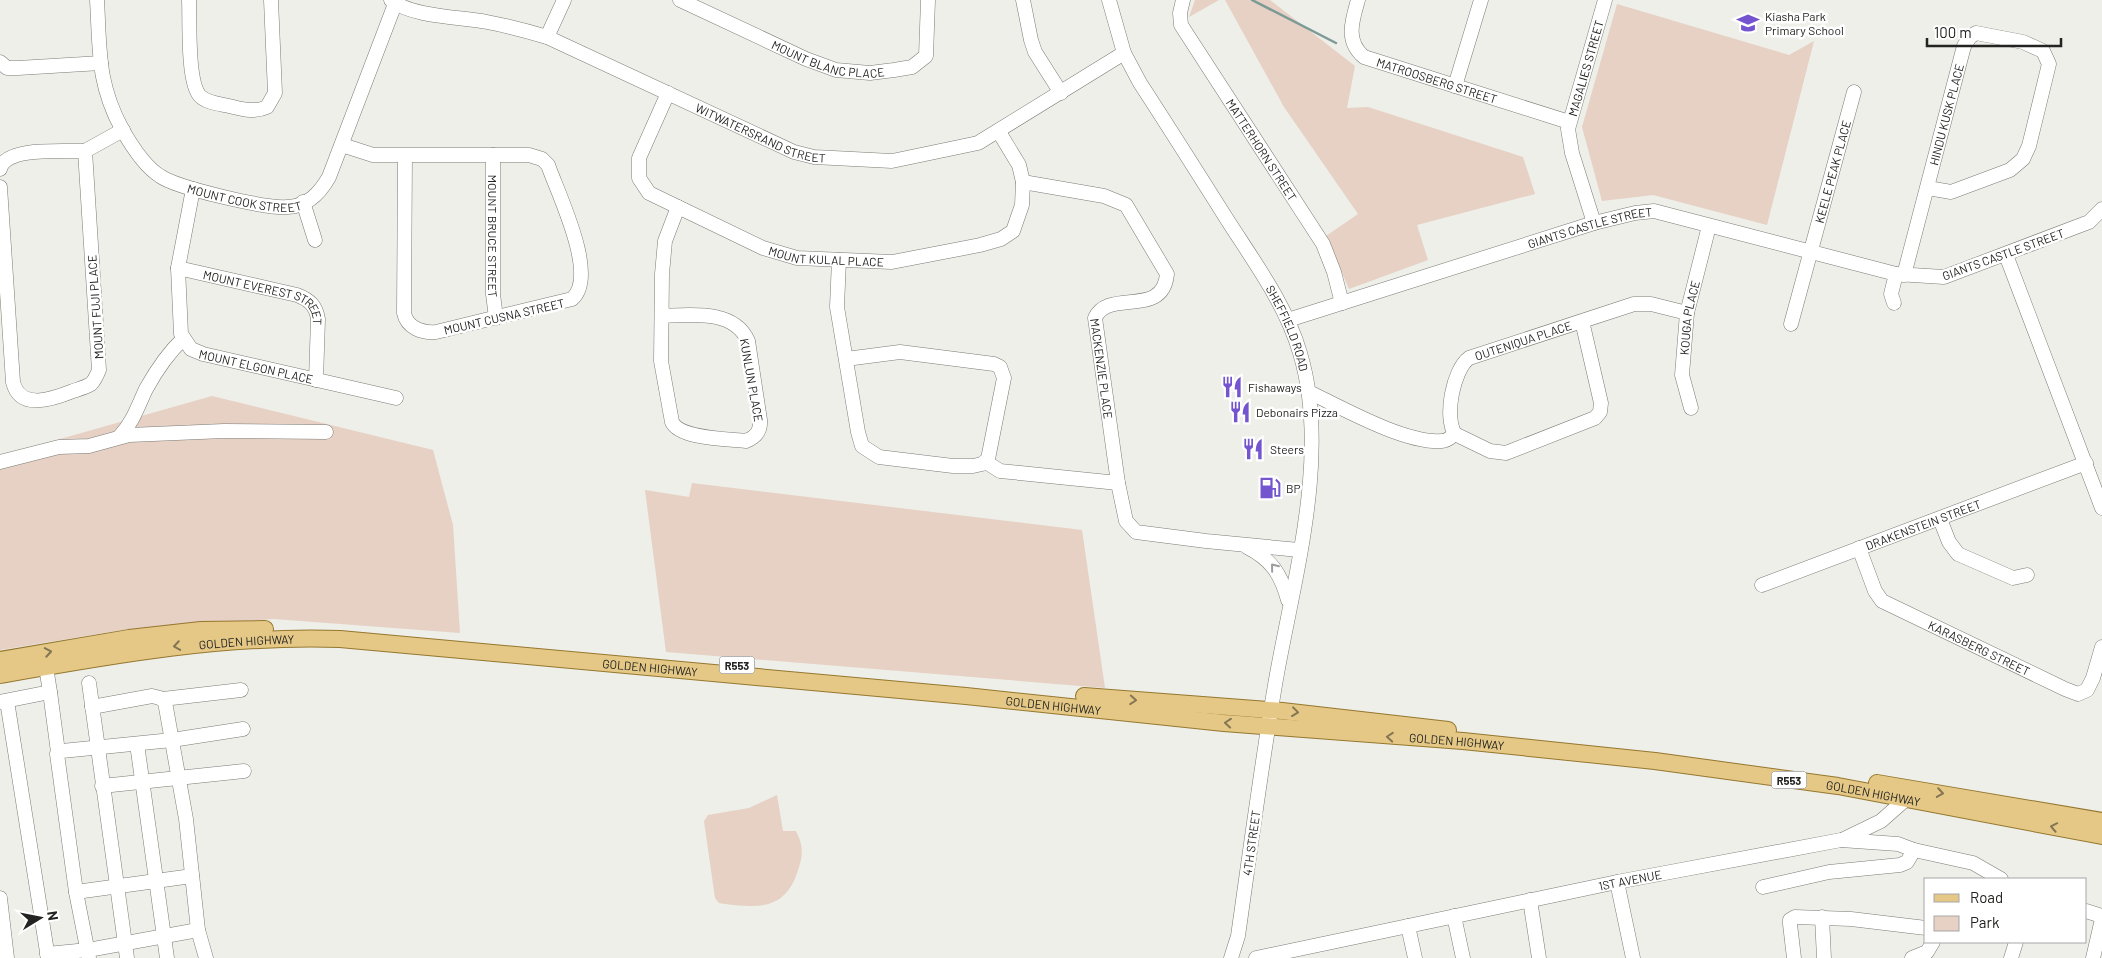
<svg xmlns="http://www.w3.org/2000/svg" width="2102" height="958" font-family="Barlow,sans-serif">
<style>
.green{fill:#e7d0c4}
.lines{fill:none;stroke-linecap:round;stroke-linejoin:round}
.stream{stroke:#7c9a96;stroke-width:2.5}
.minor-casing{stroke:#7b7c76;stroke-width:15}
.major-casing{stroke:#95772e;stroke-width:18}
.minor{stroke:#fff;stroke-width:14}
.major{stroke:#e5c886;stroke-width:16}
.oneway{stroke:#9c9c9c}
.oneway2{stroke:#847654}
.labels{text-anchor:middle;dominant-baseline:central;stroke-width:5;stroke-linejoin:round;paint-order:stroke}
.shield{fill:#fff;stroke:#656664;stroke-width:1}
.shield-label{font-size:11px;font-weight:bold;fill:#232422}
.poi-label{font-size:12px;fill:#232422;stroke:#fff;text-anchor:start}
.street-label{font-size:12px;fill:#232422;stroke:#fff}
</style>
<rect width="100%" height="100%" fill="#edefe8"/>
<g class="green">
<path d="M1195,0H1219L1189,17Z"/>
<path d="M1225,0H1270L1355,66L1347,108L1368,107L1523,157L1535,194L1417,225L1428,260L1349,289L1326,236L1358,214L1284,107Z"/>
<path d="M1617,4L1789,55L1814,41L1767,225L1653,195L1602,201L1582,127Z"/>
<path d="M212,396L433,450L453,525L460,633L274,619L129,629L0,650V456Z"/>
<path d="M692,483L1082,530L1105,688L666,652L645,490L689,497Z"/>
<path d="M777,795L783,831H796C804,847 803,856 797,873C784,912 754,908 719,903L715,898L704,821L708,815L749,808Z"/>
</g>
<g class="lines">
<path class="stream" d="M1252,0L1336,43"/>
<g class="minor-casing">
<g id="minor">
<path id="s1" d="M97,0C100,50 97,83 122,129C131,145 144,166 160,176C177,188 267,209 288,207C308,206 320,193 329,177L395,4"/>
<path d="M189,0C190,21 187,82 200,96C207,103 220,104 229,106C242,109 254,113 267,107L275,93L271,0"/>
<path id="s2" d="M391,0C412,17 461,17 487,22C508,26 527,31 547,37L794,152L814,157L892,161L978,143L1124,53"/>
<path id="s3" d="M680,0L806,59L836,70L870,73L894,70L912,67L926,56L928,0"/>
<path d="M1023,0L1031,40L1035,52L1061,93"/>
<path id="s4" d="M1109,0L1124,53L1140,83C1170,129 1199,175 1228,221C1255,263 1286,305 1300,353C1331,456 1293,580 1275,685C1261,768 1250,852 1238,936L1231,958"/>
<path id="s5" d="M1183,0L1180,13L1181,25L1323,244L1334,272L1342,303"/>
<path id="s6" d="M1358,0C1352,21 1345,41 1364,57L1569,122"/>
<path d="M547,37L564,0"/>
<path d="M0,62L7,68H18L101,63"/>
<path d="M1455,86L1481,0"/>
<path id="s7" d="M668,93L639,158V178L649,193L763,248L797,258L892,262L980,245L1001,239L1013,231L1022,205L1023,182L1019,165L999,132"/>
<path d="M342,145L373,155H529L542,159L548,165C558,194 599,276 572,299L436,332C422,333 407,328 404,313L405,155"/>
<path id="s8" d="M493,155V294L496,318"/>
<path d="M0,169C6,146 64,152 85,151"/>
<path id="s9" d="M1023,182L1104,196L1126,205L1167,274C1163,319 1108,288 1095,318L1118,483L1126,521L1136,532L1206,541L1299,550"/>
<path d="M0,187L13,382C20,411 53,399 73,391C79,389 86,387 91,384C95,380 97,375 99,370L85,151L123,130"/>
<path id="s10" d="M193,189L178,268L181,334L191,349L203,354L396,398"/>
<path d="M303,202L315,240"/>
<path id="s11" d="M1594,223L1572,153L1568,129L1605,0"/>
<path d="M2006,255L2102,508"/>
<path d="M839,260L837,307L858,432L862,446L879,457L953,466H973L982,464L988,459L1004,378L1000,367L994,364L900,352L846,359"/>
<path id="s12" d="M178,268L297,295C310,300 316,306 318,319L316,380"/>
<path id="s13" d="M1904,275L1964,46L1970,37L1976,33L2023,42L2043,51L2049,64L2029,146L2023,159L2010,170L1951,192L1928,188"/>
<path d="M1894,303L1891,294L1896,274"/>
<path d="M662,316C691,315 734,309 748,341L760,420C761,431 756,437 746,441C728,439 680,439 672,422L661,361L662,274L665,241L678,207"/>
<path id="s14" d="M1288,320L1594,223L1635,213L1654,211L1896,274L1944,277L2089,222L2102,209"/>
<path id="s15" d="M1582,321L1601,403L1600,412L1595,418L1506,453L1490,451L1455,434C1444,417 1453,370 1469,358L1634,304H1651L1687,313"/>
<path id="s16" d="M1791,324L1854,92"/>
<path d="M1309,392C1342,408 1406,444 1442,441C1447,441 1451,437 1455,434"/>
<path id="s17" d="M1691,408L1682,375L1687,313L1709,226"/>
<path d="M120,436C133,422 138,406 146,389C156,371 168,353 183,339"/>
<path d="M0,462L59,447L89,446L129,435L224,431L326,432"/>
<path d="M986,462L1000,471L1118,483"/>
<path d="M1940,519L1949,542L1958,554L2013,578L2027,575"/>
<path d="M1247,547C1271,559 1281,574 1288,600"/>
<path id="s18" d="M1859,548L1875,591L1882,601L2065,689L2078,694L2087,690L2093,678L2102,647"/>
<path id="s19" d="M1762,585L2086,463"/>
<path d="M46,667L50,692"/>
<path d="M89,683L127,958"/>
<path d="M163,699L241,690"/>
<path d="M7,701L48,958"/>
<path d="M0,702L50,692L58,752"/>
<path d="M92,707L152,696L160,698L165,702L186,819L198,930L206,958"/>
<path d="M137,744L167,958"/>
<path d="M102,786L244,771"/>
<path d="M1842,840L1881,821L1906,799"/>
<path d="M1617,882L1633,958"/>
<path d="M1763,887L1829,872L1900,865L1907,862L1914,850"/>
<path d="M76,892L192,876"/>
<path d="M0,898L7,958"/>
<path d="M1530,900L1539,958"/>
<path d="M2086,911L2102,916"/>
<path d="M1454,916L1463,958"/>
<path d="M1822,917L1824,958"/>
<path d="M1408,926L1415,958"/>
<path d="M47,954L88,950L198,930"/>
<path d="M89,958L76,892L57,754L62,751L172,740L243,729"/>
<path id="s20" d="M1256,958L1617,882L1841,840L1898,844L1914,850L1973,863L2001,879"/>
<path d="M1794,958L1790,924V920L1795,917L1851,919L1926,928"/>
<path d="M1912,958L1927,952L1933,942"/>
<path d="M2011,958L2016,942"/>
<path d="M2093,958L2102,919"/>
</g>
</g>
<g class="major-casing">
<g id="major">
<path d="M0,660L129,638L201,630L265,629"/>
<path id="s21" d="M0,675C113,655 225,635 340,639L966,696L1224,723L1463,741L1655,761L1838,786L2102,836"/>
<path d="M1084,696L1282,711L1448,730"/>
<path d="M1877,783L2102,821"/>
</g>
</g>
<use href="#minor" class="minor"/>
<use href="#major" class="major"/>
</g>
<defs><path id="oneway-chevron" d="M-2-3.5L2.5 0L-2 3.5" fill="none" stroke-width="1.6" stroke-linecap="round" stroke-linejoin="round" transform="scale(1.25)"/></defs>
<use class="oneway" href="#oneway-chevron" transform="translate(1274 567) rotate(-129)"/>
<g class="oneway2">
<use href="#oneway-chevron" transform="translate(177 646) rotate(171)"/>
<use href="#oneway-chevron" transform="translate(48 652) rotate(-10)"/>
<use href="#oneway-chevron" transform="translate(1133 700) rotate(4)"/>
<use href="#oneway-chevron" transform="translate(1295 712) rotate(7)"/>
<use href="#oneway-chevron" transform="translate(1228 723) rotate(-175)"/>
<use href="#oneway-chevron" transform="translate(1390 737) rotate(-176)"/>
<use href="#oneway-chevron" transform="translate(1940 793) rotate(9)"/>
<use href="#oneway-chevron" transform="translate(2054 827) rotate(-169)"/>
</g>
<defs>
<g id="school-bare" transform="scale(1.725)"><path d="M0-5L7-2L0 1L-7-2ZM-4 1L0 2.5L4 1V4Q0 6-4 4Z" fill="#7455cf" stroke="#fff" stroke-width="2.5" paint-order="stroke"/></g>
<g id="restaurant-bare" transform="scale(1.725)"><path d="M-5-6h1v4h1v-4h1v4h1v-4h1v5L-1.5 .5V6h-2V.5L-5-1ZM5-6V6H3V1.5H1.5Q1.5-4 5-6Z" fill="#7455cf" stroke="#fff" stroke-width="2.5" paint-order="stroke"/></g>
<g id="fuel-bare" transform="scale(1.725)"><path d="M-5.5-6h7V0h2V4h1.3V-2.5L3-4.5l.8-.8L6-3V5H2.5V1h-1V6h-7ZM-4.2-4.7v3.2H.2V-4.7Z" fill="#7455cf" stroke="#fff" stroke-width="2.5" paint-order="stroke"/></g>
</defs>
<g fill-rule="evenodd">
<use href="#school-bare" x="1748" y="23"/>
<use href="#restaurant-bare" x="1232" y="387"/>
<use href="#restaurant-bare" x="1240" y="412"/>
<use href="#restaurant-bare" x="1253" y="449"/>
<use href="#fuel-bare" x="1270" y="488"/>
</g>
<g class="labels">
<g class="shield">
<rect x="719.5" y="656.5" width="35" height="17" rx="4"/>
<rect x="1771.5" y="771.5" width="35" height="17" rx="4"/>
</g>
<g class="shield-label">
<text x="737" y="665">R553</text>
<text x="1789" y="780">R553</text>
</g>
<g class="poi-label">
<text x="1765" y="16">Kiasha Park<tspan x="1765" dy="14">Primary School</tspan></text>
<text x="1248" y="387">Fishaways</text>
<text x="1256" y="412">Debonairs Pizza</text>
<text x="1270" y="449">Steers</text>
<text x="1286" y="488">BP</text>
</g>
<g class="street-label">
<text stroke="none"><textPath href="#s3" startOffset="161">MOUNT BLANC PLACE</textPath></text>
<text stroke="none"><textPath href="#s11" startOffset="161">MAGALIES STREET</textPath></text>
<text stroke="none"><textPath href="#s6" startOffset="138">MATROOSBERG STREET</textPath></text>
<text stroke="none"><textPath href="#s13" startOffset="166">HINDU KUSK PLACE</textPath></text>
<text stroke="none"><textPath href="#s2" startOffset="396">WITWATERSRAND STREET</textPath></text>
<text stroke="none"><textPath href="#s5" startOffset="174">MATTERHORN STREET</textPath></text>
<text stroke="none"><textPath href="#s16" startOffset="158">KEELE PEAK PLACE</textPath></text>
<text stroke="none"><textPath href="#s1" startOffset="282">MOUNT COOK STREET</textPath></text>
<text stroke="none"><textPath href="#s14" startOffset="316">GIANTS CASTLE STREET</textPath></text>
<text stroke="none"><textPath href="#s8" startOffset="81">MOUNT BRUCE STREET</textPath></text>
<text transform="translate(2003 254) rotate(-20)">GIANTS CASTLE STREET</text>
<text stroke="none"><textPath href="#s7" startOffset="300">MOUNT KULAL PLACE</textPath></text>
<text stroke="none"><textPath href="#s12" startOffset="94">MOUNT EVEREST STREET</textPath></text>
<text transform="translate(95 307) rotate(-94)">MOUNT FUJI PLACE</text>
<text transform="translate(504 316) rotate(-13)">MOUNT CUSNA STREET</text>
<text stroke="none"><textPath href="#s17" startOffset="92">KOUGA PLACE</textPath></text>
<text stroke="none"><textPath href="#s4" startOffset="376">SHEFFIELD ROAD</textPath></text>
<text stroke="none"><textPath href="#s15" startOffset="390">OUTENIQUA PLACE</textPath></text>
<text stroke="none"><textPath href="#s10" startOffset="232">MOUNT ELGON PLACE</textPath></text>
<text stroke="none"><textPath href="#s9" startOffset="330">MACKENZIE PLACE</textPath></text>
<text transform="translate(752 380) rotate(80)">KUNLUN PLACE</text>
<text stroke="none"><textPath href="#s19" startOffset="172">DRAKENSTEIN STREET</textPath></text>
<text stroke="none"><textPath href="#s21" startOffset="249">GOLDEN HIGHWAY</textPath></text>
<text stroke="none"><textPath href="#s18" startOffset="166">KARASBERG STREET</textPath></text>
<text stroke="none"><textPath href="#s21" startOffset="654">GOLDEN HIGHWAY</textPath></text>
<text stroke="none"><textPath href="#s21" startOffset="1059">GOLDEN HIGHWAY</textPath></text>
<text stroke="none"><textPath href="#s21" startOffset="1464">GOLDEN HIGHWAY</textPath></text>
<text stroke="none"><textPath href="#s21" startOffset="1884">GOLDEN HIGHWAY</textPath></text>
<text transform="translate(1251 843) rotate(-82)">4TH STREET</text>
<text stroke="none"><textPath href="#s20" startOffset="382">1ST AVENUE</textPath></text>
</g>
</g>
<rect x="1924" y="878" width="162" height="65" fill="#ffffff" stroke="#a7a7a7"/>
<rect x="1934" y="894" width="25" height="8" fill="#e5c886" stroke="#a7a7a7"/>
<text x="1970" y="903" font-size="15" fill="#232422">Road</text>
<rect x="1934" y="916" width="25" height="15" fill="#e7d0c4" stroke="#a7a7a7"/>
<text x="1970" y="928" font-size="15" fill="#232422">Park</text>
<g transform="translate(40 918) rotate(80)" stroke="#ffffff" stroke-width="4" paint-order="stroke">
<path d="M0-4L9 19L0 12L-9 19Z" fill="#232422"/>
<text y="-8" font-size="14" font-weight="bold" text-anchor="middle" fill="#232422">N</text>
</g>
<path d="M1927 38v8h134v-8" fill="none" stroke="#232422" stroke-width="2.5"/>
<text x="1934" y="38" font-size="15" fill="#232422" stroke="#ffffff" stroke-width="4" paint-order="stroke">100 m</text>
</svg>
